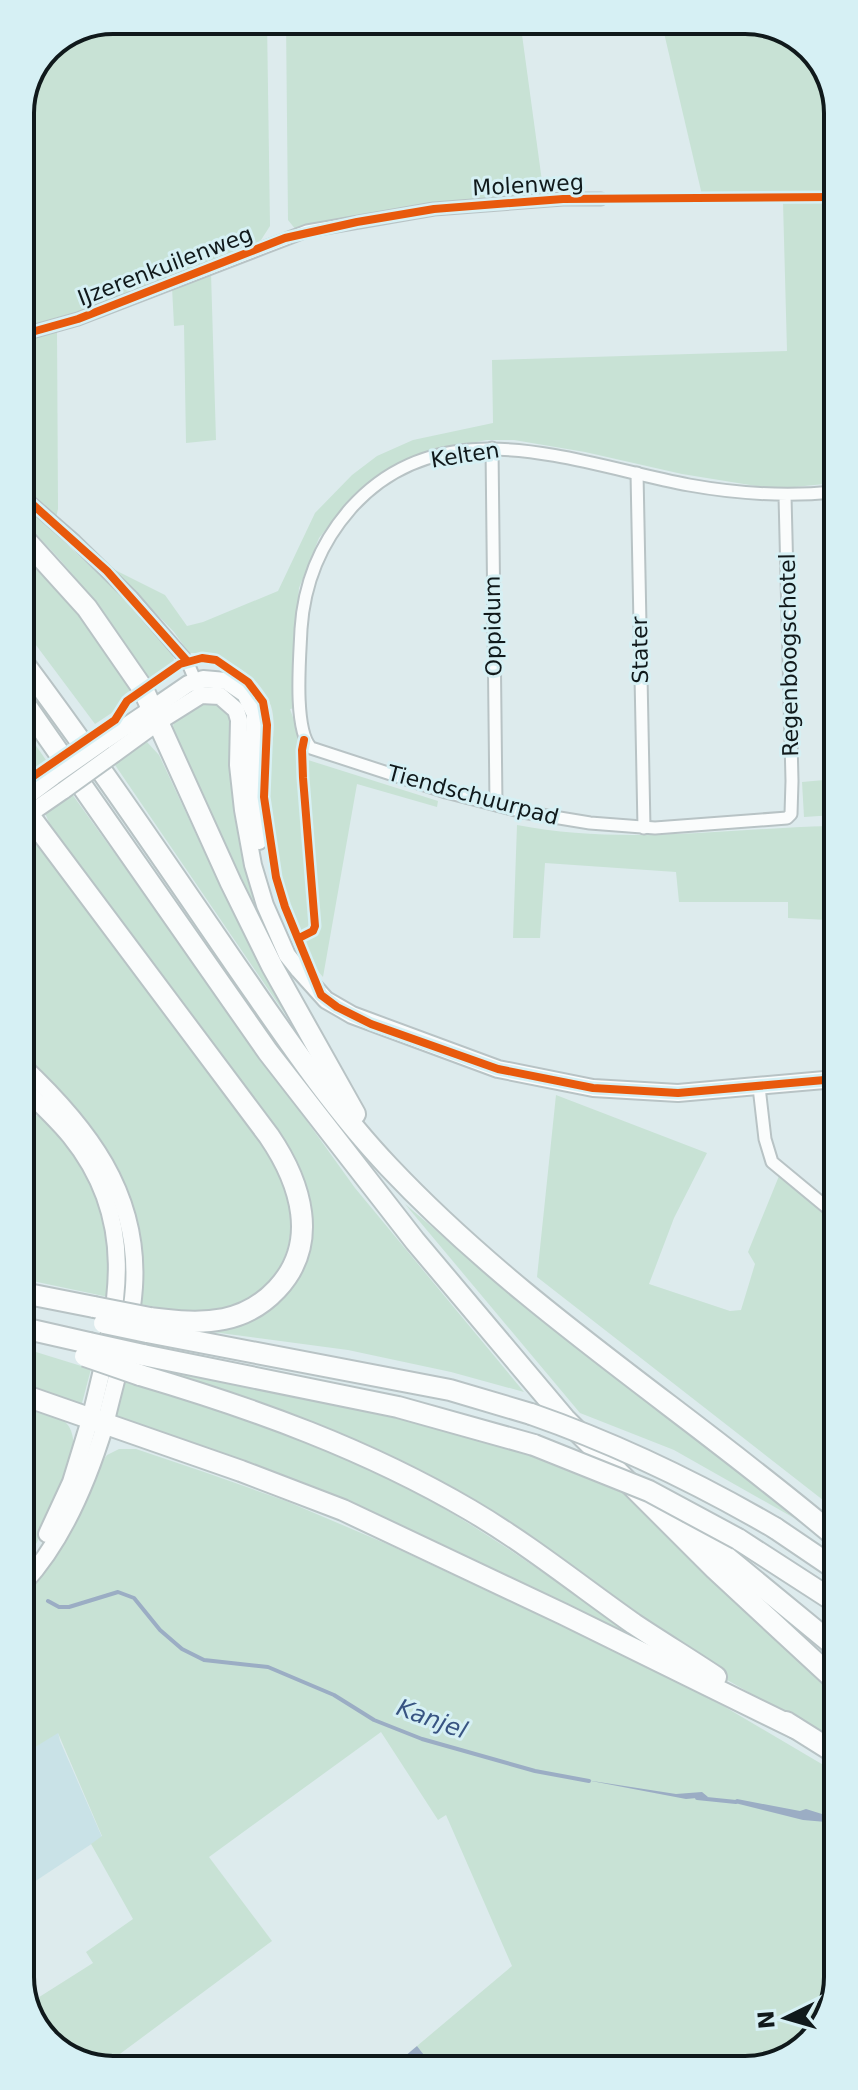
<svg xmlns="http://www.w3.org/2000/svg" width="858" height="2090" font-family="'DejaVu Sans',sans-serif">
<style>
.built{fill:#c9e2e7}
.green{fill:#c8e2d5}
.water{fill:#9badc4}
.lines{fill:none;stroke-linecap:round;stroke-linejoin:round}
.stream{stroke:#9badc4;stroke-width:4}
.street-casing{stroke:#b8c3c5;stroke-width:15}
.secondary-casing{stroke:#b8c3c5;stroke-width:20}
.primary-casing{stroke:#b8c3c5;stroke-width:20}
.highway-casing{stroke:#b8c3c5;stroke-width:24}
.street{stroke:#fafcfc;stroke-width:11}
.secondary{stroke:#fafcfc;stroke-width:16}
.primary{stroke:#fafcfc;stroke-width:16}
.highway{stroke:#fafcfc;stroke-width:20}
.primary-bridge-casing{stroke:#b8c3c5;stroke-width:20;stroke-linecap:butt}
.highway-bridge-casing{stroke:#b8c3c5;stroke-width:24;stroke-linecap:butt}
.primary-bridge{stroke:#fafcfc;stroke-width:16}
.highway-bridge{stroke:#fafcfc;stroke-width:20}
.cycleway-casing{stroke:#d6f0f4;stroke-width:13}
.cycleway{stroke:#e8590c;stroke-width:8}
.labels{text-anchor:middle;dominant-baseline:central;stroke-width:6;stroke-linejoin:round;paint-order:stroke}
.street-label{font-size:22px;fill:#10191b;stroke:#d6f0f4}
.water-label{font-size:24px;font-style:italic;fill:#385482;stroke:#d6f0f4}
.rim{fill:none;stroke:#10191b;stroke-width:4}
</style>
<rect width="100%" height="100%" fill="#ddebed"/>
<path class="built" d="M58,1732L60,1741L102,1837L25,1888L24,1754Z"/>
<g class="green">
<path d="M113,20H267L270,226L261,240L256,243L97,306L21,328L20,107L48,47Z"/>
<path d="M286,20H520L544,196C460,198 378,212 296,230L288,220Z"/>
<path d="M661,20H752L802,40L833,84V191L702,195Z"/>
<path d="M783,202H834V483L775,489L682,474L585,452L514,440H487L452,447L408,461L386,472L348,502L319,538L299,588L294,653L295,708L290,709L308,760L438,801L437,807L357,784L323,977C288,935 270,833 269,779C269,755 278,729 271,706C261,675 220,651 189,653L174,632L113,569L165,595L187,626L203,622L278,591L315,513L352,475L377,456L413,440L493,423L492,360L787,351Z"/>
<path d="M211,273L216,440L186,443L184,325L174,326L172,287Z"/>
<path d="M57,329L58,509L56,518L21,487V338Z"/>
<path d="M21,501L144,617L173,654L174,661L149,678C112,623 71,566 21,520Z"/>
<path d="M21,546L40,563L137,686L125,694L116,710L95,724L21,625Z"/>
<path d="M201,701H216L230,711L233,744L279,945L272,950L226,846L175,742C168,716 180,714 201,701Z"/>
<path d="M22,726L46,760L22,776Z"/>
<path d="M147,742L159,755L201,845L230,890L296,1030L113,762L138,745Z"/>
<path d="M835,779V815L804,817L802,782Z"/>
<path d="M72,794L355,1188L524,1392L451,1372L348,1350L190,1329L264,1307L310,1205C307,1185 299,1171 289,1153L55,837L45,813Z"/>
<path d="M517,825C621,845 724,829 829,826L828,920L788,918V902H679L676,872L545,863L540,938H513Z"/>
<path d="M22,841L35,844L45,852C97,922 149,992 202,1062C229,1098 264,1135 281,1177C308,1241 278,1303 206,1311C184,1314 162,1308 140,1304C147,1239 129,1171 86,1121C66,1097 44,1076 22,1054Z"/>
<path d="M556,1095L707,1153L674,1218L649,1284L730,1311L741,1310L755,1264L748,1252L779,1176L806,1196L836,1226L837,1511L537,1277Z"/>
<path d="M23,1112C60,1113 98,1184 106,1216C112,1242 111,1272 113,1298L23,1279Z"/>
<path d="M405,1204L539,1318L721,1458L794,1518L674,1450L580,1413Z"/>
<path d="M23,1348L91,1369L81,1407L23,1385Z"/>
<path d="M147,1364L408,1421L521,1452L614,1485L837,1691V1743L722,1677L374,1453L147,1371Z"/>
<path d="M124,1380C193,1402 264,1422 331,1451C444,1499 541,1570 640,1642L122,1421L116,1415Z"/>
<path d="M23,1405C35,1410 54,1413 64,1421C95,1446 41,1538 24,1563Z"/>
<path d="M119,1449H136L207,1473L286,1501L387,1544L627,1656L725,1707L837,1773L838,1977L819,2033L774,2065L434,2068L417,2046L512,1966L446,1815L438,1820L381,1732L209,1857L272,1941L101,2068L56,2050L25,2006L93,1963L86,1952L133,1919L91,1844L102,1836L58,1733L24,1754V1597L48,1565L99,1466L107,1455Z"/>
</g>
<g class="water">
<path d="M586,1780L676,1794L702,1792L708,1797L686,1799Z"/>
<path d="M737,1799L800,1811L806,1809L838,1819V1823L803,1820L731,1802Z"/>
<path d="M417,2046L434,2068H391Z"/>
</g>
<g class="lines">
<g class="stream">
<path d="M48,1601L59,1607H69L118,1592L134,1598L160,1630L182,1649L204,1660L268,1667L334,1695L374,1720L422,1739L535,1771L589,1781"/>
<path d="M697,1798L736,1802"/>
</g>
<g class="street-casing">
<g id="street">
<path d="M21,335L78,319L307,231L434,209L563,199H601"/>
<path d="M492,448L496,805"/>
<path d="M637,473L644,828"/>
<path d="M21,494L75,541L132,597L187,661L198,687"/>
<path d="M785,496L792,781L791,814L787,818L655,828L590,823L523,812L446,792L311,748C293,729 300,655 301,629C304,583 321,542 351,508C443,405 577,464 689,485C739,494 784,497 834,492"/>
<path d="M759,1087L765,1139L772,1162L836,1215"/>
</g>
</g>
<g class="secondary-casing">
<g id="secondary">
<path d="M153,708L188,684L203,679L226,681L245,694L255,714L252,771L259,841"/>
<path d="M158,722L201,695L220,696L236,710L239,720L238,765L243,810L253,865L265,905L287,955L299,970L326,1000L352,1015L498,1069L593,1088L678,1093L836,1079"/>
<path d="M47,1534L71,1482L90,1420"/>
<path d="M24,1583C64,1540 88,1481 105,1425"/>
</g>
</g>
<g class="primary-casing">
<g id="primary">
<path d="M104,741L153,708"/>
<path d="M114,754L158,722"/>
<path d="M22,800L54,776"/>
<path d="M22,819L64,790"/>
<path d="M23,1066C87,1126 140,1193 134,1287C131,1333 115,1380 105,1425"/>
<path d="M23,1088C39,1103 56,1119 70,1136C144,1227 114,1319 90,1420"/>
</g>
</g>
<g class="highway-casing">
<g id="highway">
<path d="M21,535L87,608L143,689L231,883L272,966L355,1114"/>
<path d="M22,661C96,760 165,862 235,964C283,1033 331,1106 389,1167C523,1309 689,1412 837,1538"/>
<path d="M22,700L268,1052L415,1241L565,1419L715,1569L837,1682"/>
<path d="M22,806L269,1136C301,1183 320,1243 277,1289C263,1304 244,1315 224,1319C199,1324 175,1321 150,1318"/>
<path d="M23,1293L94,1307"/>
<path d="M23,1328L89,1343"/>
<path d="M147,1332L450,1390L531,1414"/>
<path d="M143,1355L398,1407L534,1445"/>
<path d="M140,1375C255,1409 366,1449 470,1510C528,1544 580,1586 634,1624C661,1642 689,1659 716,1677"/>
<path d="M23,1395L241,1471L343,1510L563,1614L795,1728"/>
<path d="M691,1528L837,1648"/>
<path d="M775,1528L837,1570"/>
<path d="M738,1539L837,1603"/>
<path d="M786,1722L837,1754"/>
</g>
</g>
<use href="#street" class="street"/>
<use href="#secondary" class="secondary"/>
<use href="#primary" class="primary"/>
<use href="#highway" class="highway"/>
<g class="primary-bridge-casing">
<g id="primary-bridge">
<path d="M54,776L104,741"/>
<path d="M64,790L114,754"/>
</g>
</g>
<g class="highway-bridge-casing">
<g id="highway-bridge">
<path d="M94,1307L150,1318"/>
<path d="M104,1323L147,1332"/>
<path d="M89,1343L143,1355"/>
<path d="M85,1356L140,1375"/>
<path d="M531,1414C617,1444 696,1482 775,1528"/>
<path d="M534,1445L649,1491L738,1539"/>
</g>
</g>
<use href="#primary-bridge" class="primary-bridge"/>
<use href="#highway-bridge" class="highway-bridge"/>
<g class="cycleway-casing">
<g id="cycleway">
<path d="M21,335L78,319L285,238L357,222L434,209L563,199L833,197"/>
<path d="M21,494L107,571L187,661"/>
<path d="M22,784L115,720L127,701L180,664L202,658L216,660L248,682L263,702L267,725L264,797L276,877L285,907L321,995L337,1007L371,1024L498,1069L593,1088L678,1093L836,1079"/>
<path d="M299,938L313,931L315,926L303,778L302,750L304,740"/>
</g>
</g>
<use href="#cycleway" class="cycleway"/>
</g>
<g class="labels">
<g class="street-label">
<text transform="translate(528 185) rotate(-3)">Molenweg</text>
<text transform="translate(165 266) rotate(-21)">IJzerenkuilenweg</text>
<text transform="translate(465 455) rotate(-9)">Kelten</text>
<text transform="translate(493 626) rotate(-91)">Oppidum</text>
<text transform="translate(640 650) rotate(-91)">Stater</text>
<text transform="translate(789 655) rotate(-91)">Regenboogschotel</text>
<text transform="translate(473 795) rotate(15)">Tiendschuurpad</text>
</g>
<g class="water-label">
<text transform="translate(432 1719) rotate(20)">Kanjel</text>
</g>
</g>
<path d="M0 0H858V2090H0ZM113 34H745A79 79 0 0 1 824 113V1977A79 79 0 0 1 745 2056H113A79 79 0 0 1 34 1977V113A79 79 0 0 1 113 34Z" fill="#d6f0f4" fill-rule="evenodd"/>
<path class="rim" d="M113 34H745A79 79 0 0 1 824 113V1977A79 79 0 0 1 745 2056H113A79 79 0 0 1 34 1977V113A79 79 0 0 1 113 34Z"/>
<g transform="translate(786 2018) rotate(265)" stroke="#d6f0f4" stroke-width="6" paint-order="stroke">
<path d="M0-6L14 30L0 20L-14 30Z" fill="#10191b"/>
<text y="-12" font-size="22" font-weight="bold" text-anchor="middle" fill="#10191b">N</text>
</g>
</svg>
